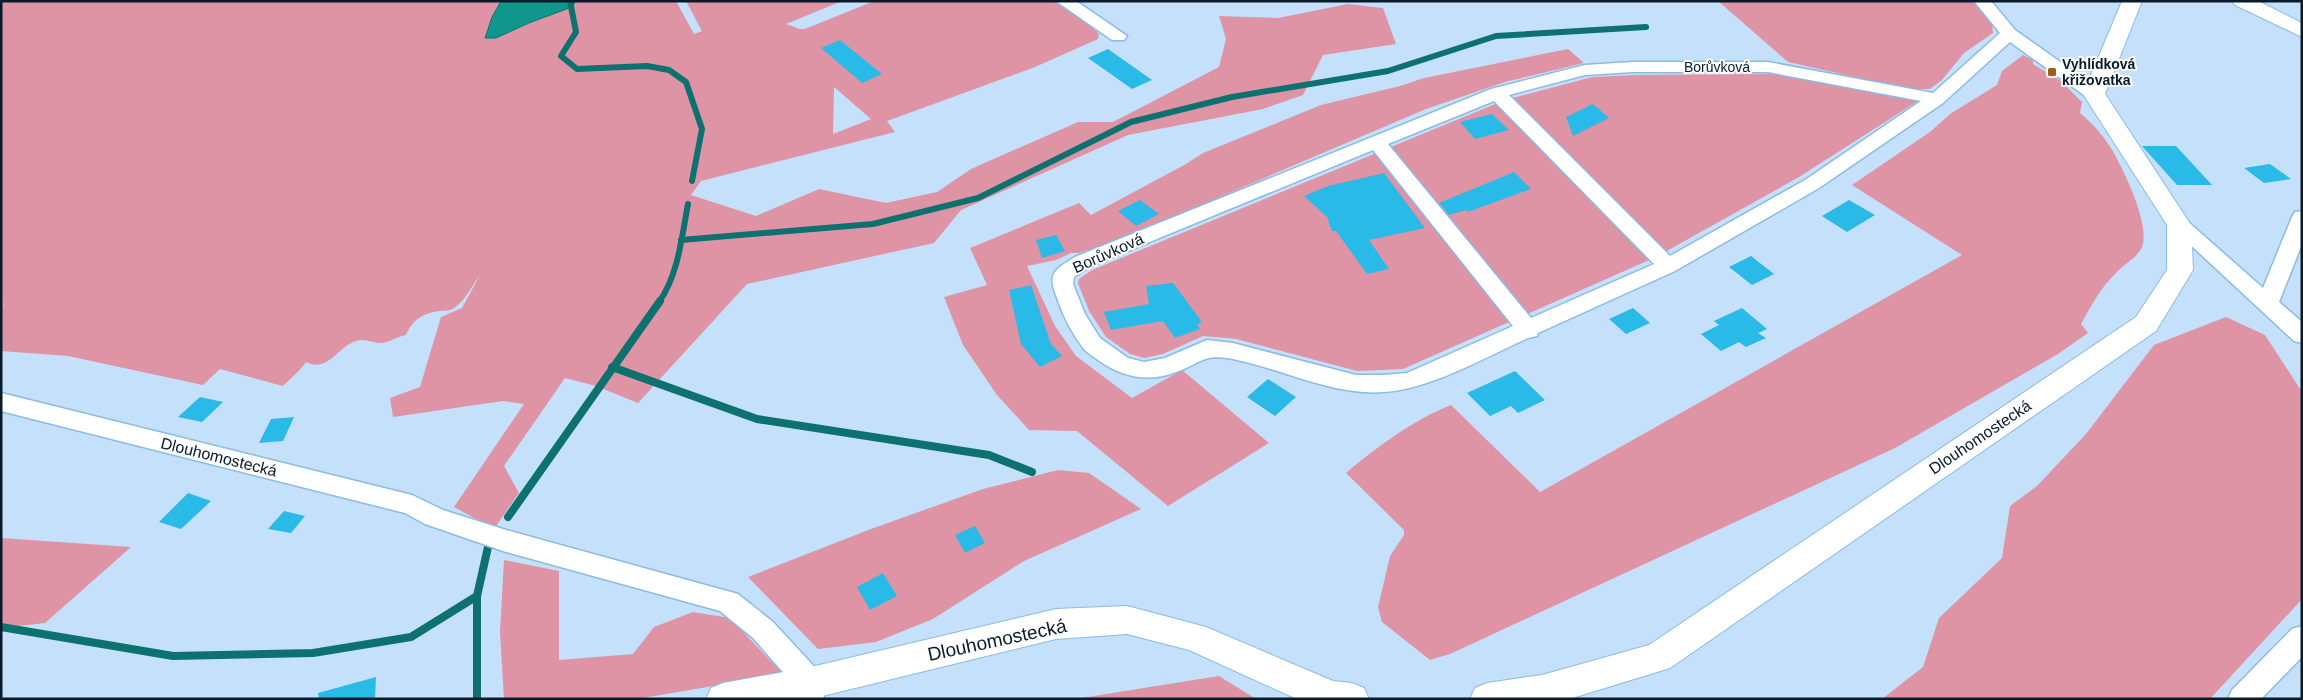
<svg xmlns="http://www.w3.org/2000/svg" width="2303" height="700" font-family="Arial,sans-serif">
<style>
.green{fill:#df94a5;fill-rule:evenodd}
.water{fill:#0f978c;stroke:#0d726f}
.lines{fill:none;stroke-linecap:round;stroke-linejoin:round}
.stream-far1{stroke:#0d726f;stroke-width:6}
.stream{stroke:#0d726f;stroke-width:8}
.building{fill:#29bae8}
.street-casing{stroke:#8bbbe4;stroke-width:3}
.secondary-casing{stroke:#8bbbe4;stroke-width:2}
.street{fill:#fff;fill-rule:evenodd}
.secondary{fill:#fff;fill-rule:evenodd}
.poi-dot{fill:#9a611e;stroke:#fdfdfd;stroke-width:2}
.labels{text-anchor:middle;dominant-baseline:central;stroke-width:4;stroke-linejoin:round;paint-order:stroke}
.far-poi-label{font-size:14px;font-weight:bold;fill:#081b2a;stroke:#fdfdfd;text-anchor:start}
.far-street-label{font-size:14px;fill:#081b2a;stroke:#fdfdfd}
.street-label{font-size:16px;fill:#081b2a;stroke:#fdfdfd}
.near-street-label{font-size:19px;fill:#081b2a;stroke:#fdfdfd}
</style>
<rect width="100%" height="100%" fill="#c4e0fa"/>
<g class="green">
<path d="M1,1H501L492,17L485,38H496L529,23L572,7L576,1H676L694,34L702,31L686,1H842L786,24L800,29H805L874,1H1053L1091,26L1099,34L1098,39L1035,67L887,121L895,132L701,181L691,195L756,216L819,189L886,203L937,192L971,169L1078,122H1113L1219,67L1226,39L1219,16L1278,18L1348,4L1383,8L1396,44L1323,55L1303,95L1263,109L1128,135L961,210L934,243L747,284L638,403L596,386L565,378L504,466L519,493L494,529L454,507L524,404L503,401L393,417L390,398L420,387L441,317L462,308L480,275C471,287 466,300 454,308C449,312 444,310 439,311C423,313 412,320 406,335C398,336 389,343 380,343C372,343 365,338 356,341C337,347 328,373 306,362C299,372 291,378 283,386L220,369L203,385L68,356L1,351V308L6,303L1,307ZM834,87L871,119L833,134Z"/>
<path d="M1718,1H1972L1992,23L1993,33L1964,53L1942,80L1930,89H1908L1788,62Z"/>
<path d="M1568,49L1584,63L1505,82L1426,109L1126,237L1079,253H1071L1056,260L1027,266L1055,326L1076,356L1132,398L1182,370L1269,443L1168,506L1077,431L1029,430L997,395L963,345L944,297L987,285L970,248L1079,203L1091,215L1186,164L1203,153L1321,105L1400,86L1424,78Z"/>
<path d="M2023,55L2033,60V64L2061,81L2082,102L2080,113C2092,123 2102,134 2111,148C2122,167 2153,228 2141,249C2136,258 2123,265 2116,273C2101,287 2091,306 2081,324L2088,333L2058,354L1895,448L1450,654L1430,660L1382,622L1378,607L1390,556L1404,535V530L1346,473C1377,447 1413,420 1451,405L1540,492L1962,255L1852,185L1930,132L1950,114L1997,85L2002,71Z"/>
<path d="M1772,74L1799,77L1918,101L1799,177L1656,257L1403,369L1357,371L1236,339L1203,336L1163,354L1144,358L1130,354L1106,337L1089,311L1078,283L1079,279L1092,270L1505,100L1592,77L1637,75Z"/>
<path d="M2226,317L2265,335L2302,392V599L2210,699H1882L1923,667L1939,618L2002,558L2010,506L2037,486L2086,434L2154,345Z"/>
<path d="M1058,470L1089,473L1141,509L1024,561L933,619L876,642L818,649L748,577L871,529L983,489Z"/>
<path d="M1,538L131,547L45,623L1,628Z"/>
<path d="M504,560L559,571V660L633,654L654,627L693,612L730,618L783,674L637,699H504L500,632Z"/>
<path d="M1219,676L1256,699H1075Z"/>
</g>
<path class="water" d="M501,1H576L572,7L529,23L496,38H485L492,17Z"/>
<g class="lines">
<g class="stream-far1">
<path d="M570,1L576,32L561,56L577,69L647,66L669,70L686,82L702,129L692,181"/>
<path d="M681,240L873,224L978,198L1131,122L1232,97L1388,71L1496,36L1646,27"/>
<path d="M659,302C678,276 682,236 688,204"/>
</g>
<g class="stream">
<path d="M612,367L757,419L989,455L1032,472"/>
<path d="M508,517L660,301"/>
<path d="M1,627L173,656L313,653L411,637L477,596"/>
<path d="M477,699V596L488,547"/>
</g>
</g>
<g class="building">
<path d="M840,40L882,74L862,83L821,48Z"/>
<path d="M1108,49L1152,80L1132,89L1088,58Z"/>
<path d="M1593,104L1609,118L1573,136L1566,117Z"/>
<path d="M1492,114L1509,130L1475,139L1460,122Z"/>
<path d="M2142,146H2176L2212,185H2177Z"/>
<path d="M2270,164L2291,179L2264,183L2244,168Z"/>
<path d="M1514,172L1531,189L1468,212L1466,210L1449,215L1439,203Z"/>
<path d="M1384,173L1425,228L1369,240L1389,269L1367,274L1336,231H1332L1327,217L1304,196L1328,186Z"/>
<path d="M1140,200L1159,214L1136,226L1118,211Z"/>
<path d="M1849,200L1875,215L1847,232L1822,216Z"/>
<path d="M1056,235L1065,251L1042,258L1036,240Z"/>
<path d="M1751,256L1774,274L1752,285L1729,267Z"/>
<path d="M1173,283L1202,322L1197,324L1200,329L1175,338L1163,321L1111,330L1104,312L1149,304L1146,286Z"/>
<path d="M1031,285L1051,344L1062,356L1040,367L1021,344L1009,290Z"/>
<path d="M1633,308L1650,323L1626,334L1609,319Z"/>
<path d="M1742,308L1767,329L1758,333L1766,338L1746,347L1739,342L1721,351L1701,334L1719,325L1714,321Z"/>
<path d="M1515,371L1545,400L1518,413L1511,406L1490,416L1467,393Z"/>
<path d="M1268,379L1296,397L1275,416L1247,397Z"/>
<path d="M200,397L223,402L202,422L178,417Z"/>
<path d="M294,417L283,441L259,443L271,419Z"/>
<path d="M188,493L211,501L181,529L159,522Z"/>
<path d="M284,511L305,516L291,533L268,529Z"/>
<path d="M975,526L985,543L965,553L955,535Z"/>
<path d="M883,573L897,596L870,610L857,587Z"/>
<path d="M376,677L375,699H319L318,693Z"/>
</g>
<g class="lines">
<g class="street-casing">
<g id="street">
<path d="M1056,1H1076L1127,36L1124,40H1112Z"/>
<path d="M1974,1H1991L2015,30L2100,90L2103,94L2100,98H2088L2010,42L1943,103L1819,188L1675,271L1538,333L1537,336L1528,338C1485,357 1431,389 1384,392C1333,396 1283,369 1233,359C1203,353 1202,363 1176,372C1148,383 1122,377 1098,360C1093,356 1087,353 1083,348C1072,333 1063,316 1057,298C1047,273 1054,270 1075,257L1491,89L1585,65L1633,62H1768L1933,93L2000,33ZM1633,72H1768L1921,101L1805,180L1670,256L1509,95L1585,75ZM1494,101L1654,264L1531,318L1388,144ZM1373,150L1513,326L1407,373L1383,375H1356L1233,343L1207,340L1165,358L1144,362L1128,358L1100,338L1085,314L1073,284L1074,277L1089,267Z"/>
<path d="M2302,211V244L2279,302L2302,322V343L2294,341L2169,225L2172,220L2179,218L2186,220L2263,288L2292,217L2295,212Z"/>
<path d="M1,393L412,495L443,510L506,530L738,594L773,622L821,674C825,682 827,690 823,699H797L796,687L753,638L720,611L506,552L425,524L405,513L1,411Z"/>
<path d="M2302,626V657L2261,699H2228L2232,690L2292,629Z"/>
</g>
</g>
<g class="secondary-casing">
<g id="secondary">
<path d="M2122,1H2142L2105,94L2191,225L2193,270L2156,331L1670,668L1569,699H1470L1475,688L1487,683L1542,675L1649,645L2136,317L2167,270V225L2083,94Z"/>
<path d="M2232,1H2258L2302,23V37L2235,5Z"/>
<path d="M1127,606L1206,627L1333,681L1352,683L1364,688L1369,699H1297L1189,650L1127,634L1056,639L810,699H706L711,688L723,683L811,667L1056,609Z"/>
</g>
</g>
<use href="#street" class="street"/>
<use href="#secondary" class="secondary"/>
</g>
<rect class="poi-dot" x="2047" y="67" width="10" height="10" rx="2.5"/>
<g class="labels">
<g class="far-poi-label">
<text x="2062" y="64">Vyhlídková<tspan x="2062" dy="16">křižovatka</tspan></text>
</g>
<g class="far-street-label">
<text x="1717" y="67">Borůvková</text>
</g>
<g class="street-label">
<text transform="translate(1108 253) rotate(-24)">Borůvková</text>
<text transform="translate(1980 437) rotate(-34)">Dlouhomostecká</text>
<text transform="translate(219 457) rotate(14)">Dlouhomostecká</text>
</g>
<g class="near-street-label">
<text transform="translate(997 640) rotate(-12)">Dlouhomostecká</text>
</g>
</g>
<rect width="2303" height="700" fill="none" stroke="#081b2a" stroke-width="5"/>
</svg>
